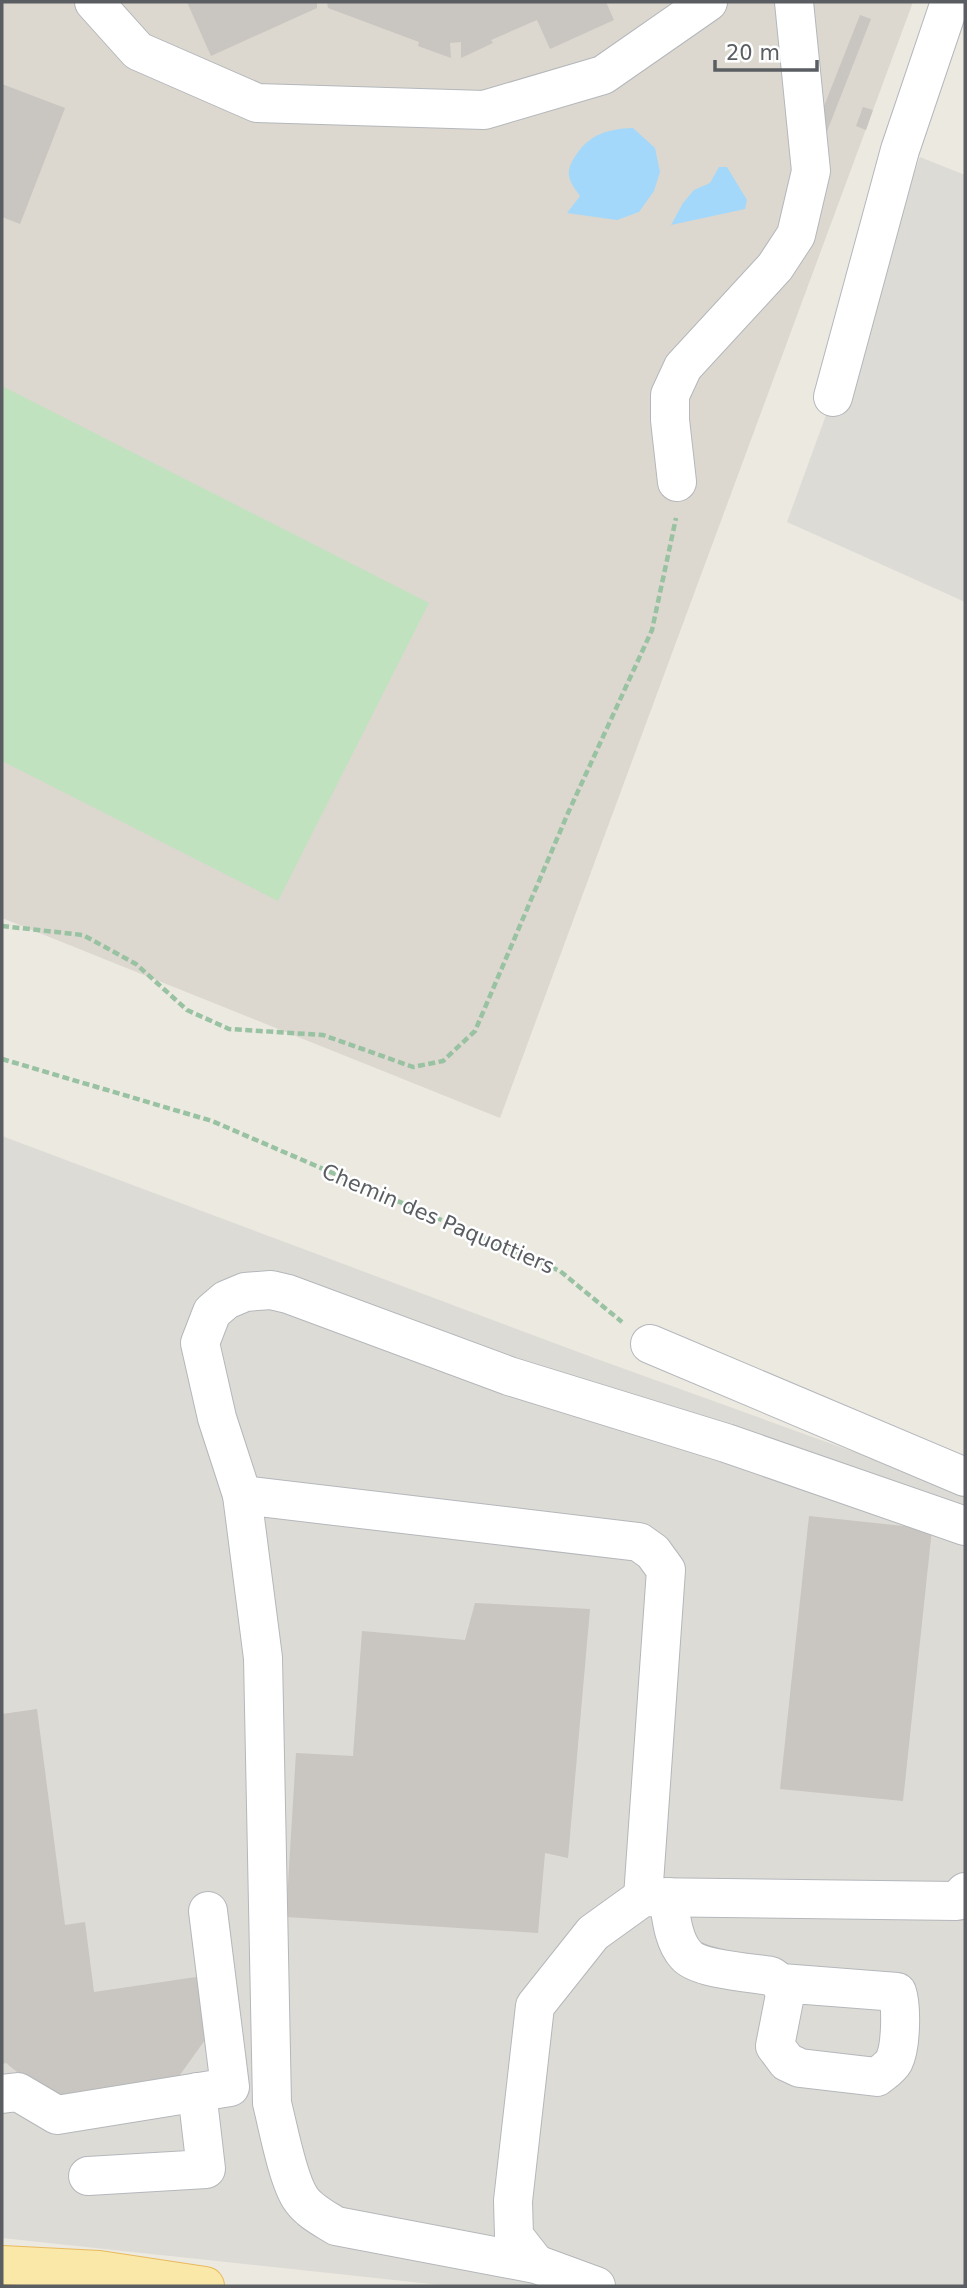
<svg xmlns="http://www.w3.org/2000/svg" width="967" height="2288" font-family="'DejaVu Sans',sans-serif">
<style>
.industrial{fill:#dddbd6}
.education{fill:#dcd8cf}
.green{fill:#c0e2be}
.water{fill:#a3d8fa}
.building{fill:#c9c5c0}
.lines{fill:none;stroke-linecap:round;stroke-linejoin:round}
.minor-casing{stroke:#b4b7bb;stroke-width:40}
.major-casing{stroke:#e9ba5d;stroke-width:40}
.path{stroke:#98c2a2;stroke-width:4.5;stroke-dasharray:7 3.5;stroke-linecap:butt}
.minor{stroke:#fff;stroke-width:38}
.major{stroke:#fae8a8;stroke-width:38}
.labels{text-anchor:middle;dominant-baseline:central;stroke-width:5;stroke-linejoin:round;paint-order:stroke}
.street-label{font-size:21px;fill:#5a5d61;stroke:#fff}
</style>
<rect width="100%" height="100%" fill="#ece9e1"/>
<g class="industrial">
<path d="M920,157L965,175V602L787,522Z"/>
<path d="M2,1136L597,1359L965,1492V2286H450L2,2238Z"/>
</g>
<path class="education" d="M2,2H913L500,1118L2,918Z"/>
<path class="green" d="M2,386L429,603L278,901L2,761Z"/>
<g class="water">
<path d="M633,128L655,148L660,172L654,191L639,212L617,220L567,213L580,196C576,190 570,183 569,176C568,169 571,162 576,155C590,134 608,129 633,128Z"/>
<path d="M719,167H727L747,200L745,209L671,225L683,203L694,190L710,183Z"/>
</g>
<g class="building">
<path d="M187,2H317V8L211,56Z"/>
<path d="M327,2H606L614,20L550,49L537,20L491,40L493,43L461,58V42L450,43L451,58L418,46L419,42L328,8Z"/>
<path d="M860,15L871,19L824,139L813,134Z"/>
<path d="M2,84L65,108L20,224L2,217Z"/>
<path d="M863,107L873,110L866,130L856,126Z"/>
<path d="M809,1516L932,1529L903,1801L780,1789Z"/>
<path d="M475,1603L590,1609L568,1858L545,1853L538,1933L286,1917L296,1753L353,1756L362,1631L465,1640Z"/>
<path d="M37,1709L65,1925L85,1922L94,1992L203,1976L205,2040L164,2097L63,2109L6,2063L2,2064V1714Z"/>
</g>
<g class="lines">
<g class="minor-casing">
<g id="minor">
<path d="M94,2L138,51L257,103L484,110L603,75L708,2"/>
<path d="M833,397L900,150L950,2"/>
<path d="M677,482L670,420V395L683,367L775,267L796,235L811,171L794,2"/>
<path d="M650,1344L965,1477"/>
<path d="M242,1495L217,1418L200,1343L212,1312L226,1300L245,1292L271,1290L288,1294L509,1376L726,1443L965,1526"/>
<path d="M668,1897C671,1916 673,1941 686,1955C697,1969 752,1973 771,1976L781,1983L897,1992C902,2007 901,2047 894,2061C890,2068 883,2072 877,2077L800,2068L787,2062L775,2046L785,1995L781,1983"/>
<path d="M2,2094L18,2092L57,2115L230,2087L208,1911"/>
<path d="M88,2176L206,2169L197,2092"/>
<path d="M536,2264L514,2236L513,2201L535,2006L593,1933L643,1897L957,1901L965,1892"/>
<path d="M596,2286L536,2264L336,2226C325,2219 309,2211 301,2199C288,2181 278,2127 272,2103L263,1658L242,1495L639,1542L653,1552L666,1570L643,1897"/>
</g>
</g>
<g class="major-casing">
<path id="major" d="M2,2265L99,2270L205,2286"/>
</g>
<g class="path">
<path d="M2,926L83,935L136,964L187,1010L229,1029L323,1035L413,1067L443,1061L475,1031L568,813L652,630L676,518"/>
<path d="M2,1059L212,1121L560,1271L622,1322"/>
</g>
<use href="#minor" class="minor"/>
<use href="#major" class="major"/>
</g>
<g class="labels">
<g class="street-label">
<text transform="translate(438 1219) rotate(23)">Chemin des Paquottiers</text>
</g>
</g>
<rect width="967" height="2288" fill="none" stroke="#5a5d61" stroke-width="7"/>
<path d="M715 60v10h102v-10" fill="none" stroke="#5a5d61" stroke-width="3.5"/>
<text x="726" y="60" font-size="21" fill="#5a5d61" stroke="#ffffff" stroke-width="5" paint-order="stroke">20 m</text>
</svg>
